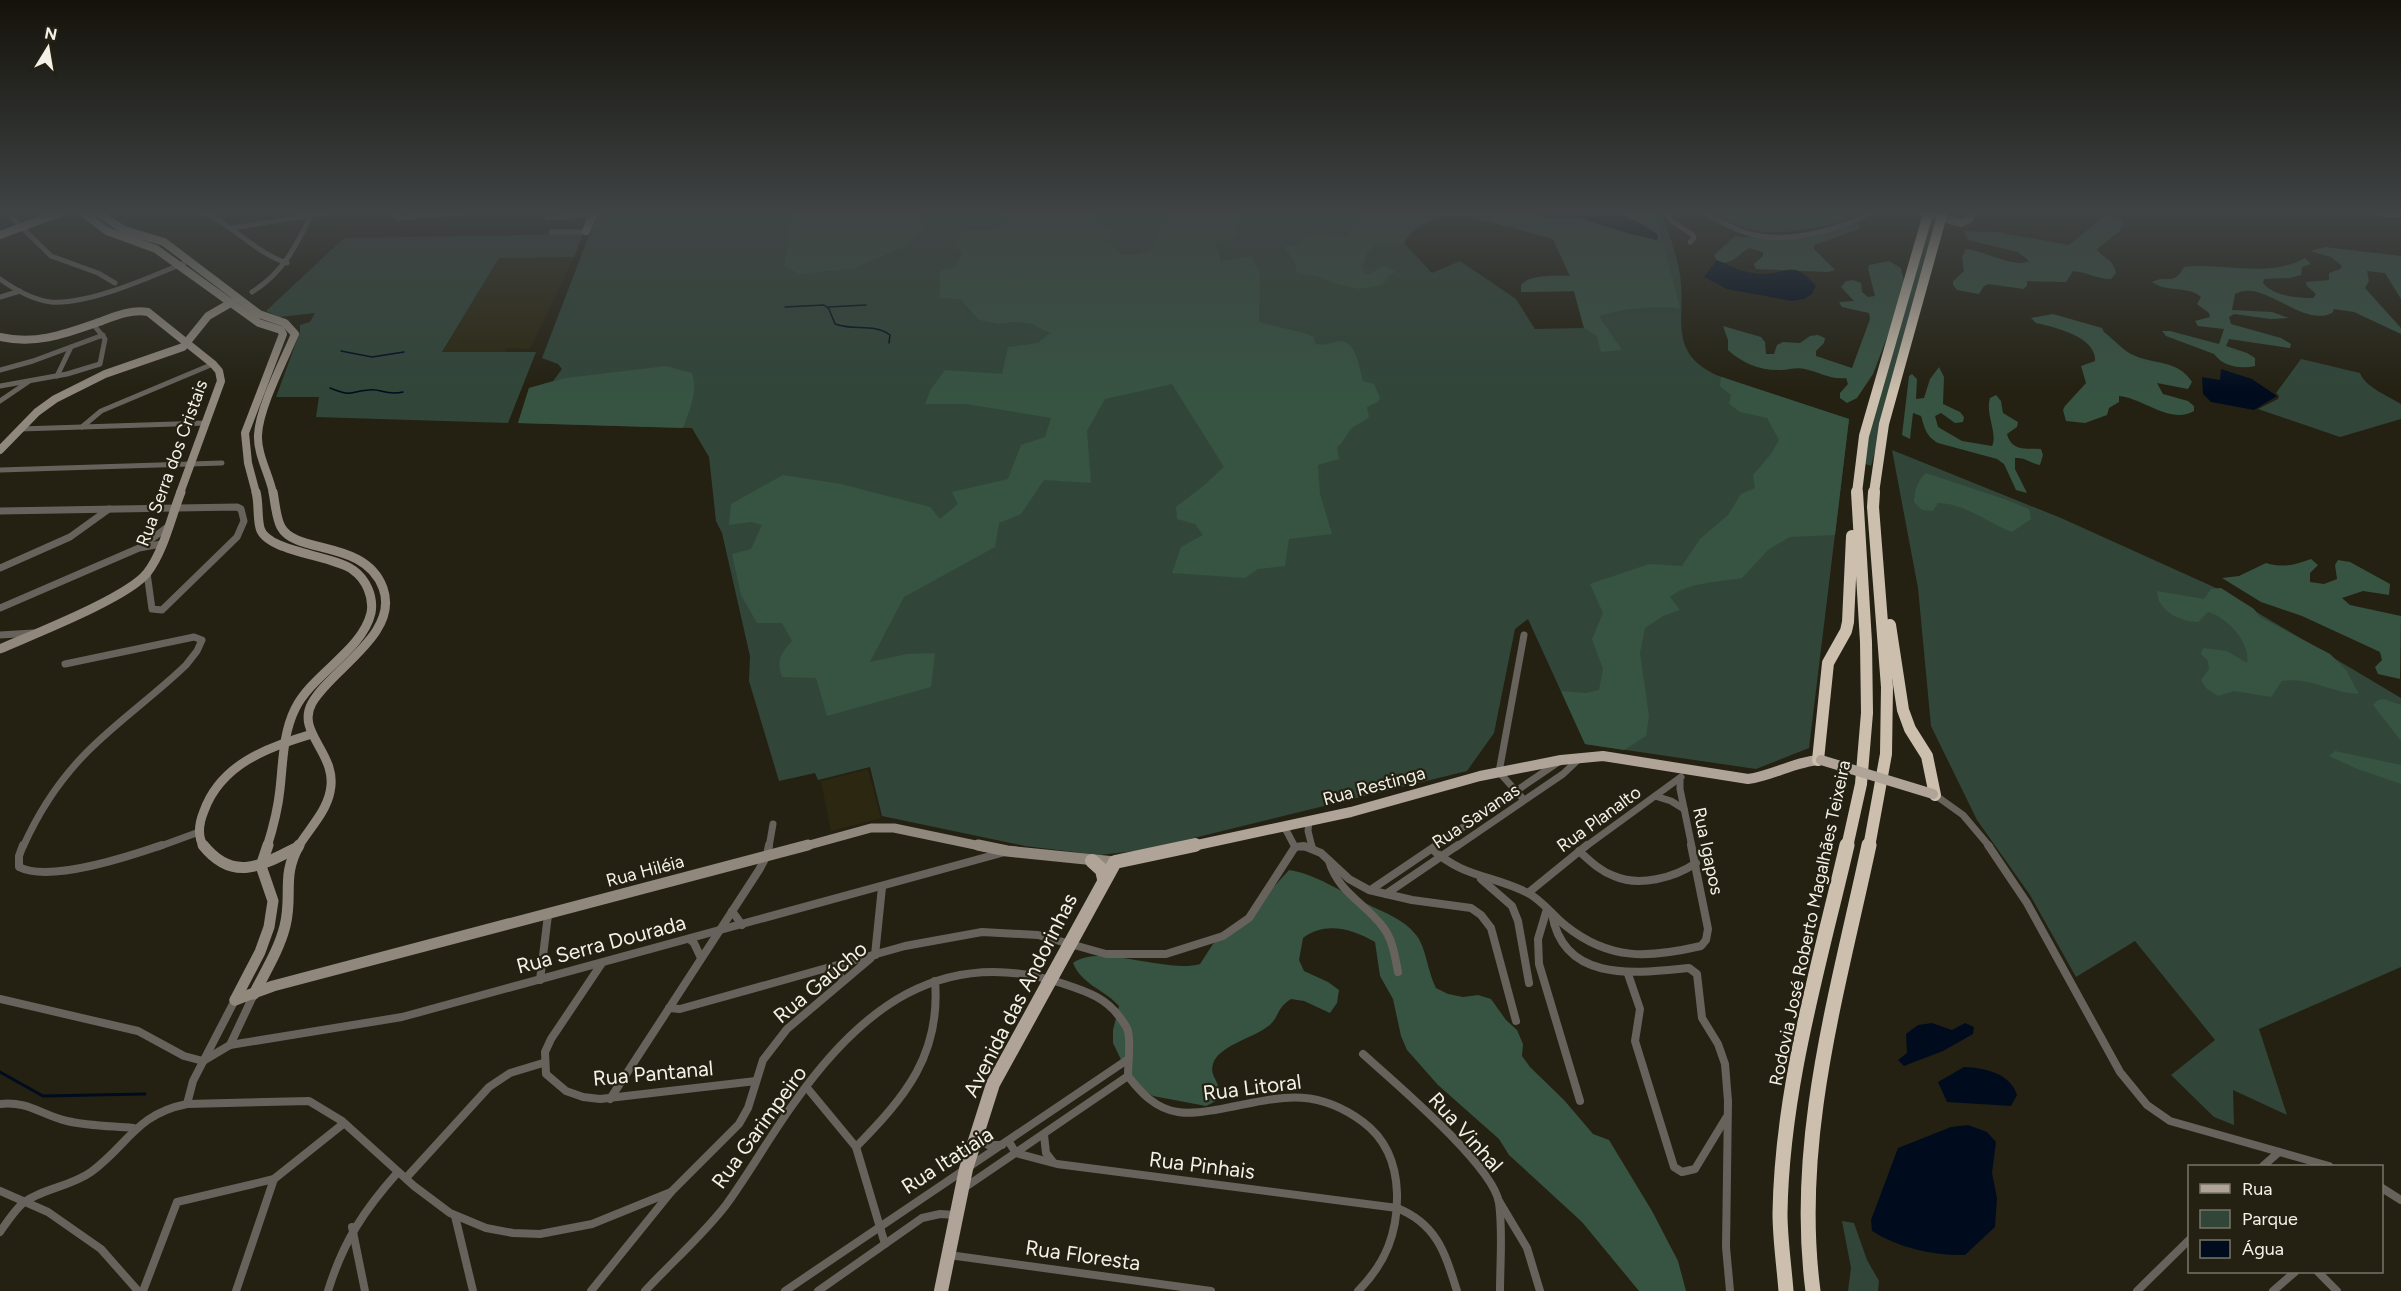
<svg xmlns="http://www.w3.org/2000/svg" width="2401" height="1291" font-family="Figtree,sans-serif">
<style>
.built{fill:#2b2710}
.green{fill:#314639;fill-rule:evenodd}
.forest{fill:#375342}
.water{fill:#000c1e}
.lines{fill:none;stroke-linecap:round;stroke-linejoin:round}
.stream-far1{stroke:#000c1e;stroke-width:1.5}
.stream{stroke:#000c1e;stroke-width:3}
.street-far2{stroke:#68625c;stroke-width:5}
.street-far1{stroke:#68625c;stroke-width:7}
.street{stroke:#68625c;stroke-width:8}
.secondary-far2{stroke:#90887d;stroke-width:8}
.secondary-far1{stroke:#90887d;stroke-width:9}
.secondary{stroke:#90887d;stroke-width:11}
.primary-far1{stroke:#afa497;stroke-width:10}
.primary{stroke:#afa497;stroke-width:14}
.highway-far2{stroke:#ccbfae;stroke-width:10}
.highway-far1{stroke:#ccbfae;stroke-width:12}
.highway{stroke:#ccbfae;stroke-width:15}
.primary-bridge{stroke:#afa497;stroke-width:10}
.highway-bridge{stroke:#ccbfae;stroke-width:10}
.labels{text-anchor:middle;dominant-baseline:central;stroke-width:4.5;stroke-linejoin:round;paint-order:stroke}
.street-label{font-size:18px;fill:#f4f2e8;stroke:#242112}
.near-street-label{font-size:21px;fill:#f4f2e8;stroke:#242112}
</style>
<rect width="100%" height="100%" fill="#242112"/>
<g class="built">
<path d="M574,257L530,349L507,348L506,352L442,353L499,258Z"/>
<path d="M868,769L881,818L831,831L821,781Z"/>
</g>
<g class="green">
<path d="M598,212H1662C1669,235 1679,260 1681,283C1684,323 1670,353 1716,375L1849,419L1809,748L1756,769L1585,744L1528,619L1515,629L1494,733L1467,771L1145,850L1099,855L1025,846L882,816L870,767L818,780L815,773L779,781L749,681L750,656L722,533L716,521L709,457L692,428L518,423L529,388L553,381L562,369L558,364L542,358ZM1449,215H1464L1553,239L1570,276C1556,276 1531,274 1521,285V292L1574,291L1584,328L1535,329L1516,299L1460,261L1432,273L1404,243C1415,224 1430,222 1449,215Z"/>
<path d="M1710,212H1858C1842,227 1786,234 1763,232C1744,230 1727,220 1710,212Z"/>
<path d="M1930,220L1937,222L1871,466L1863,463L1867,441Z"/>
<path d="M583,234L574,257L499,258L442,352H536L508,423L316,417L319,397H276L300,332V325L310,322L315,313L279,317L266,311L344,238Z"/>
<path d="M2301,359L2360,373C2365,387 2388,396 2401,404V419L2340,437L2258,409L2278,399L2279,396L2276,393Z"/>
<path d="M1892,450L2061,518L2216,588L2401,698V967L2259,1029L2287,1115L2233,1090L2234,1125L2214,1117L2171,1075L2215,1040L2135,941L2076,977L2030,895L1977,820L1931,726L1918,588Z"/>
<path d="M1842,1221L1854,1223L1867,1260L1879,1281L1878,1291H1848L1851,1268Z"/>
</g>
<g class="forest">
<path d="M791,212H919L925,220V228L905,246L853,269L799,274L784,266L792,214Z"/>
<path d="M1002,212H1096L1095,216L1111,229L1110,242L1122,255L1138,254L1152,249L1159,231L1172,212H1238L1242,219L1237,224L1239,236L1216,243L1221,261L1251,256L1260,275L1259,322L1308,334L1314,337L1315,343C1325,347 1330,342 1339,341C1357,340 1359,369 1363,381L1374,384L1380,398L1378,402L1367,407L1369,417C1363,422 1358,424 1352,428C1346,433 1345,442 1337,447L1339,459L1318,465L1320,494L1332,534L1289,539L1285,566L1258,569L1245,578L1172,573L1181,547L1203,535L1195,524L1177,519L1176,507L1202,487L1224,467L1172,384L1105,399L1087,431L1091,483L1044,480L1021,514L999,523L995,547L904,597L870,662L907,654L935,653L931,687L827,716L816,678L782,677C776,660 781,653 792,641L782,623H757L741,595L732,554L751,549L762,525L751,522L729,525L731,504L783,475L841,484L930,507L940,519L958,504L952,492L1008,479L1021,445L1045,437L1051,418L966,404H925L931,389L945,370L1002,374L1008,347L1038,343L1050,333L1030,323L1011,322L998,324L979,320L960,299L940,298V271L955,268L962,253L954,244L963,230H994L1006,220Z"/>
<path d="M1366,212H1540L1542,217H1576L1634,235L1630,218L1614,212H1655L1680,308C1651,306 1627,308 1599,316L1622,350L1601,352L1597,336L1584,328L1574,291L1521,292V285C1531,274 1556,276 1570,276L1553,239L1464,215C1458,217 1455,215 1449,215C1431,216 1413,227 1404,243L1374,245L1366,255L1362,268L1365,273L1370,274L1380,267H1388L1396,272L1389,275L1383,285L1359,289L1337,284L1317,276L1296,272L1297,266L1284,246H1295C1302,237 1322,227 1331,237L1348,236L1353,221Z"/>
<path d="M2105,215L2121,220L2123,224L2120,231L2097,249C2102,259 2113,257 2116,273L2111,279C2097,279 2087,272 2073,271L2066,282L2027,281V286L2023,289L1989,284L1984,286L1979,294L1957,290L1953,285V281L1964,271L1962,257L1966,249C1983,250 2015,269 2029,261L2018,252L1968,240L1964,231L1997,232L2069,245Z"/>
<path d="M1859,223L1860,229L1814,245V249L1835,270L1828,272L1756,269L1754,264L1763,256V252L1749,248C1735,256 1736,263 1718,263L1714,255L1735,236L1768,239Z"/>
<path d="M2325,247L2401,256V299L2385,273L2367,271L2369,281L2365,288L2401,328V334L2354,312L2334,309L2332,313C2301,328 2264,278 2235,294L2232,310L2272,312L2289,318L2271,319L2234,314L2229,317L2231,324L2281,338L2291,344L2290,348L2229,339L2226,346L2247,353L2255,358V366C2240,369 2224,367 2214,354L2166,336L2162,331H2170L2219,344L2224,329L2198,326L2195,321L2210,317L2209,313L2197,304L2201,297C2188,285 2167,293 2152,282C2167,274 2173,287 2184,267C2226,262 2267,279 2305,258L2311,264L2302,267L2301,275L2290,278L2264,279L2263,283C2273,296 2297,298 2313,298L2316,294L2307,286L2306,282L2329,280V273L2340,269L2342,266L2331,257L2310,251Z"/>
<path d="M1889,261L1901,268L1904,281L1894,319L1873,374L1857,398L1847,403L1840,398V393L1848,384L1846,378C1831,380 1819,372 1805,369C1796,367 1789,370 1781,370C1761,371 1742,363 1728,350V340L1723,326L1761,337L1765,342L1766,354H1774L1777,345L1783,342L1800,343L1810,336L1818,335L1825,338L1824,343L1816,351V356L1852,368L1870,319L1869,313L1842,307L1839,302L1854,301L1841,287L1846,281L1853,280L1861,283L1862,292L1868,297L1875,296L1868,269L1869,265Z"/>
<path d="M2053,314L2102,328L2104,332C2113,339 2122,349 2131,354C2152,365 2178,359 2192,382L2188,389L2157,383L2163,394L2188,401L2194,406V411C2171,425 2143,398 2119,396V402L2109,408L2107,415L2085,423L2066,421L2063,410L2065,406L2086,383L2081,366L2095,361C2097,337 2054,327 2036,323L2031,318Z"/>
<path d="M666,366L692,373C698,391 690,410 683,428L518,423L529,388L566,378Z"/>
<path d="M1939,367L1944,377L1943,404L1960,412L1964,417L1963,422L1955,423L1941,413L1935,416L1938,427L1962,441L1992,446C1998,434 1985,414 1990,398L1996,395L2001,401L2003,413L2018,422L2017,427L2007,434C2012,452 2026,448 2041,449L2043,455L2040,465C2030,463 2025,457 2015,458V469L2027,493L2016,490L2004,464L1997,459L1938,443C1926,436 1925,429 1921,416L1913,413L1910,439L1902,435L1909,376L1912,374L1917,379L1916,399L1924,398L1930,379Z"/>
<path d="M1721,377L1849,419L1835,535L1790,537L1769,549L1742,578C1719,582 1689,582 1670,597L1680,610L1663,616L1645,628L1640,653L1649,716L1646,736L1624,750L1585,744L1561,691L1586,693L1599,690L1603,669L1592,639L1603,613L1590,584L1649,564L1682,566L1700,539L1728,515L1741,494L1755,488L1753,475L1771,454L1779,440L1767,418L1740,412L1729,404L1731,395L1720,386Z"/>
<path d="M1926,473L2004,499L2029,509L2031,519L2012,532C1987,523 1967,504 1938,503L1933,511L1922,510L1914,502C1915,490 1917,481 1926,473Z"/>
<path d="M2311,559L2318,565L2310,573V582L2324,584L2337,579L2335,565L2338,560L2350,562L2390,584L2389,595L2363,591L2342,598L2350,605L2401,616L2400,679L2378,674L2375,667L2382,660L2380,652L2302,616L2261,602L2222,578L2239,576L2266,563C2283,568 2295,565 2311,559Z"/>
<path d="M2221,588L2254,609L2260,617L2330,654L2346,670L2359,694C2330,693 2312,677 2282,681L2271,697L2234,691L2218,696L2206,688L2201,680L2209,669L2208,661L2201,654L2203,648L2227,651L2247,663C2251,643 2227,617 2208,612L2198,622C2181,622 2157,611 2157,591L2204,599L2211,589Z"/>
<path d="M2384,699L2401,705V741L2373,705L2378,700Z"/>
<path d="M2335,751L2401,765V784L2355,768L2329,756Z"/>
<path d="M1289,870C1318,875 1339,891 1365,903C1385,913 1407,920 1419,939C1427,954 1428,972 1436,988L1448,994L1463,997L1478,995L1491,999L1506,1020L1517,1030L1523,1044L1522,1056L1530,1067L1564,1100L1593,1134L1609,1140L1652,1211L1678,1261L1686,1291H1639L1582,1222L1509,1155L1499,1139L1438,1085L1407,1050L1401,1036L1393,999L1380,976L1375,942C1352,929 1326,921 1303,938L1299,960L1304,971L1328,982L1339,990L1337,1003L1330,1013L1304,1001L1291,999C1275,1009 1280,1018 1267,1027C1253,1038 1218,1046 1213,1064C1210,1074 1216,1078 1218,1086C1219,1090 1218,1096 1218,1100L1206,1106L1153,1096L1141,1088L1125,1068L1113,1043V1030L1119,1006C1104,989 1082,985 1073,963C1101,943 1165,974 1200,964L1213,944L1250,913Z"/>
</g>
<g class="water">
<path d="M1540,212C1587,212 1618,204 1658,235L1657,240L1634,235L1576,217H1542Z"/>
<path d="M1717,260C1732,267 1747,274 1764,274C1791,273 1792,259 1816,286L1812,294L1804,299L1792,301L1727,289L1704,277Z"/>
<path d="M2221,369L2252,379L2277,396L2254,410L2211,402L2203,394L2202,377L2220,380Z"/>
<path d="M1932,1023L1952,1030L1965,1023L1974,1027L1973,1034L1943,1051L1904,1066L1898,1060L1907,1053L1906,1034L1918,1025Z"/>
<path d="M1964,1067C1985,1068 2010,1073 2017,1095L2011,1106L1947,1102L1938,1082Z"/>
<path d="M1968,1125L1987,1132L1996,1142L1992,1173L1997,1198L1995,1227L1965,1255C1934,1256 1899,1248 1872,1231L1871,1220L1898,1148L1951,1127Z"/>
</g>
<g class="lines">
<g class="stream-far1">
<path d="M785,307L824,305L829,309L835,324C853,331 874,323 890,335L889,343"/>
<path d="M828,307L866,305"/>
<path d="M341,351L372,357L404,352"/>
<path d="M330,388C353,397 347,392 369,390C381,388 385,396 403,392"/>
</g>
<path class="stream" d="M0,1072L43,1096L145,1094"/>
<g class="street-far2">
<path d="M6,212L51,256L98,273L115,283"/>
<path d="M201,212C233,224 255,253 287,263"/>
<path d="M394,212V216L400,218L470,212"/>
<path d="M1667,212L1670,220L1693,235L1694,238L1690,242"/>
<path d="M1702,212C1719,220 1735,231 1754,235C1792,243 1839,230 1872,212"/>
<path d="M547,218L593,215"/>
<path d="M233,228L329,212"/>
<path d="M551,232H586"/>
<path d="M0,279C14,289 33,300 51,302C89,305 153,276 189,261"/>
<path d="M252,292C283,273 296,246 312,214"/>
<path d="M0,297L20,291"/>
<path d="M0,370L33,361L103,335"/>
<path d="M57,376L71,347"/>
<path d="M0,386L67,374L100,364L105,339L93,324"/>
<path d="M0,401L28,382"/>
<path d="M82,427L101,411L213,364"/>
<path d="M20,429L206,423"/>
<path d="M0,470L222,463"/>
</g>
<g class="street-far1">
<path d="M0,511L237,507L241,509L244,521L237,537L162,610L152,609L147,573"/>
<path d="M141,547L166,528"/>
<path d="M0,568L70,537L109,509"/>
<path d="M0,608L139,548L161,544"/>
<path d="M0,635L33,633"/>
<path d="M1524,635L1499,772L1524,800"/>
<path d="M1680,778V789L1692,847"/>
<path d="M1935,795L1963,815L1990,847"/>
<path d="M1655,796L1671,801L1684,809"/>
<path d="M1309,821L1308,831L1312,847"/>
<path d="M1281,827L1286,830L1295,847"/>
<path d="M23,847C39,811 60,779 88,751C119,720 155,695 186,665L197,651L202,640L194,637L65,664"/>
<path d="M158,847L199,832"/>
<path d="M769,847L773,824"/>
<path d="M1302,847H1305"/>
<path d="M1434,847L1557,763"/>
<path d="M1456,847L1563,774L1580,758"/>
<path d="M1585,847L1681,777"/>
</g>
<g class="street">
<path d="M23,845L19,856V867C50,883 130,856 162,845"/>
<path d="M1311,845L1312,848"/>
<path d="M1988,845L2027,903L2120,1072L2147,1105L2170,1121L2329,1166"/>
<path d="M1295,847L1304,846L1321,853L1349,879L1369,890L1412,900L1471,908L1481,915L1491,928L1516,1021"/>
<path d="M1432,849C1464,878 1493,875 1528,893C1543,901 1553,916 1566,926C1610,961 1649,958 1701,946L1706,940L1708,929L1691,845"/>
<path d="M1579,851C1590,861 1600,871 1614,876C1639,887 1674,878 1696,863"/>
<path d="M1329,861C1338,892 1365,903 1383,927C1393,940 1395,957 1398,972"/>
<path d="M1481,879L1512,906L1518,921L1529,983"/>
<path d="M1372,889L1437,845"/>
<path d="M1528,893L1587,845"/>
<path d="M1386,894L1458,845"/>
<path d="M1547,909L1538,939L1539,964L1580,1101"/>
<path d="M732,911L742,925"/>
<path d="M1552,914C1564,984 1637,973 1689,968L1697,974L1702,1018L1718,1044L1725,1064L1728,1101L1726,1247L1730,1291"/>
<path d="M689,939L694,943L701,958"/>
<path d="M875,955L882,887"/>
<path d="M602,963L551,1039L545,1052L546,1074L566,1091L583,1097L600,1099L756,1081"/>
<path d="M834,967L843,981"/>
<path d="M1628,974L1640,1009L1635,1041L1674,1167L1682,1172L1695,1169L1726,1118"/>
<path d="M540,980L548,915"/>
<path d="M0,999L138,1031L184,1056L203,1061"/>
<path d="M669,1008L680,1009L905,946L982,932L1038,935L1106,954H1166L1223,936L1249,918L1295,847"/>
<path d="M230,1045L254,994"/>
<path d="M1363,1054C1393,1081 1494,1166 1499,1203C1503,1231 1500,1263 1500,1291"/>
<path d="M203,1061L230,1045L402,1017L1005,852"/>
<path d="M1128,1076C1141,1093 1156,1109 1178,1112C1191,1114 1202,1112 1215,1110C1273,1100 1310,1083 1363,1122C1386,1139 1396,1164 1397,1193C1398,1232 1386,1263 1358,1291"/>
<path d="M808,1089L856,1147L885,1244"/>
<path d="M610,1099L759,870L767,855L769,845"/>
<path d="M0,1104C29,1101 41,1115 67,1121C89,1126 111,1126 133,1128"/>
<path d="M187,1104L193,1081L235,1000"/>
<path d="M1044,1135L1046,1153L1053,1162"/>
<path d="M975,1136L988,1145H1002"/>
<path d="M1009,1142L1016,1153L1057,1164L1397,1208C1437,1224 1445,1253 1457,1291"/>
<path d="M856,1147C905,1097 941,1055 935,981"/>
<path d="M2263,1166L2279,1152"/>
<path d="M406,1178L489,1087L510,1073L543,1063"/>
<path d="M964,1188L1128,1076"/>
<path d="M2382,1188L2401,1200"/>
<path d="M0,1191L48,1212L101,1249L138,1291"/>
<path d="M1499,1201L1527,1248L1540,1291"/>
<path d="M455,1216L473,1291"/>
<path d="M352,1227L365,1291"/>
<path d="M0,1232C7,1222 14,1211 23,1203C43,1188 70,1187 91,1172C128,1145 136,1114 187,1104L309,1101L342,1121L414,1186L450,1213L486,1228L513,1233L540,1234L592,1224L671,1192"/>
<path d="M949,1255L1211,1291"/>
<path d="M2318,1272L2337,1291"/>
<path d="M143,1291L177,1202L274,1179L343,1124"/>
<path d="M236,1291L274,1179"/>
<path d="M328,1291C343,1242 364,1210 398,1172"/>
<path d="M591,1291L671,1192L739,1124L748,1108L763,1060L787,1029L871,958"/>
<path d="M645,1291C671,1263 702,1236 726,1205C750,1172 770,1136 794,1103C860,1009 941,945 1061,983C1085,991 1106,997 1121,1019C1124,1023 1127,1027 1128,1031C1131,1045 1128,1062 1128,1076"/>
<path d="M785,1291L1127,1060"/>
<path d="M818,1291L922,1218L940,1214L956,1215"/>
<path d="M2137,1291L2190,1239"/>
<path d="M2273,1291L2295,1272"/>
</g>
<g class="secondary-far2">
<path d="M82,212L107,231L156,249L259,323L281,330L283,334L245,433L248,463L256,493"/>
<path d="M97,212L124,230L164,242L259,314L285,323L295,334C284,360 259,408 258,435C257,454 269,474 273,493"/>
<path d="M1921,212L1961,223L1969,219L1972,212"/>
<path d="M2378,212L2401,214"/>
<path d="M586,231L594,212"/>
<path d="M0,235L62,212"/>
<path d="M0,337C36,345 65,334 99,322C115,316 131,309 148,312L213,364L219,371L221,381L180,493"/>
<path d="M0,450L37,412L55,399L105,374L183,347L208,316L234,301"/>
</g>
<g class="secondary-far1">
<path d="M256,492C259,503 257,516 260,528C266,552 333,555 353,570C366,579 374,597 371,613C362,651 312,674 295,709C283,733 283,762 280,789C278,809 273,828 267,847"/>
<path d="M273,492C275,502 276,518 281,527C296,555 365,539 383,588C400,634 331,669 312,703C295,733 339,754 330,792C326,812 309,829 298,847"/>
<path d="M0,649C34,634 127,598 147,573C164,551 171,517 181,492"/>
<path d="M204,847C197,836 199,823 204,811C221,764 268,747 312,734"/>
<path d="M802,847L871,828H894L985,847"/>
</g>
<g class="secondary">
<path d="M203,845C234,884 264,864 298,847"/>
<path d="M978,845L1007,851L1115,862"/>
<path d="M254,994C265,972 279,950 285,926C293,895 281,876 299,845"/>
<path d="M235,1000L260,952L269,927L273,901L261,866L268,845"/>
<path d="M235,1000L273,986L808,845"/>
</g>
<path class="primary-far1" d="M1188,847L1351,812L1480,776L1561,760L1603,756L1748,779C1773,776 1795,761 1821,760"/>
<g class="primary">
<path d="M1092,861L1102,870L1104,879"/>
<path d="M941,1291L966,1169L993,1084L1115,862L1195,845"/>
</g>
<g class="highway-far2">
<path d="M1857,493L1864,436L1926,221"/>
<path d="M1874,493L1884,424L1939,226"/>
</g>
<g class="highway-far1">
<path d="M1890,625L1903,710L1910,729L1927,756L1935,795"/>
<path d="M1818,760L1828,663L1846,631L1848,622L1852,536"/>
<path d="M1847,847L1861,784L1867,713L1866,642L1857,492"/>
<path d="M1869,847L1886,754L1887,687L1873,507L1874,492"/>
</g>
<g class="highway">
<path d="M1786,1291C1784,1265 1780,1239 1780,1213C1782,1088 1819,966 1847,845"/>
<path d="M1813,1291C1793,1140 1838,991 1869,845"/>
</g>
<path class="primary-bridge" d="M1821,760L1933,794"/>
<g class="highway-bridge">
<path d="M1926,221L1929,212"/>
<path d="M1939,226L1943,212"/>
</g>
</g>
<linearGradient id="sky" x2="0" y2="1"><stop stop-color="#14120a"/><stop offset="0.54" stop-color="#3f4344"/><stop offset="1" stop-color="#3f4344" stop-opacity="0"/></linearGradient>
<rect width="2401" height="392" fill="url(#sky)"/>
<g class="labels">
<g class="street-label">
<text transform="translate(172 463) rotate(-70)">Rua Serra dos Cristais</text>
<text transform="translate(1374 786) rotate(-15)">Rua Restinga</text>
<text transform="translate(1476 816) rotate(-34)">Rua Savanas</text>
<text transform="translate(1599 819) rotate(-36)">Rua Planalto</text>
<text transform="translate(1708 851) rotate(78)">Rua Igapos</text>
<text transform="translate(645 871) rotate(-15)">Rua Hiléia</text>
<text transform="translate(1810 923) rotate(-78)">Rodovia José Roberto Magalhães Teixeira</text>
</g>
<g class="near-street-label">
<text transform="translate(601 944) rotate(-15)">Rua Serra Dourada</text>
<text transform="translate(820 982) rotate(-40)">Rua Gaúcho</text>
<text transform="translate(1020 995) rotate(-63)">Avenida das Andorinhas</text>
<text transform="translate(653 1073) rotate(-5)">Rua Pantanal</text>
<text transform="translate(1252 1087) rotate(-7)">Rua Litoral</text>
<text transform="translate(759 1127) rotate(-54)">Rua Garimpeiro</text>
<text transform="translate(1466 1132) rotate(48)">Rua Vinhal</text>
<text transform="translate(947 1160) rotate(-33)">Rua Itatiaia</text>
<text transform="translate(1202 1165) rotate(7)">Rua Pinhais</text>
<text transform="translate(1083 1255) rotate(8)">Rua Floresta</text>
</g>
</g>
<rect x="2188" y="1165" width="195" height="108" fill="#242112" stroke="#777568" stroke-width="1.5"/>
<rect x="2200" y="1184" width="30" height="9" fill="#afa497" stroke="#777568" stroke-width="1.5"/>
<text x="2242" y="1195" font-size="18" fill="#f4f2e8">Rua</text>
<rect x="2200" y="1210" width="30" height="18" fill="#314639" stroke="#777568" stroke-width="1.5"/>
<text x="2242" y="1225" font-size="18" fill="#f4f2e8">Parque</text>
<rect x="2200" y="1240" width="30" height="18" fill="#000c1e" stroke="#777568" stroke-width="1.5"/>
<text x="2242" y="1255" font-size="18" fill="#f4f2e8">Água</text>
<g transform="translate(48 48) rotate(11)" stroke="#242112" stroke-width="4.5" paint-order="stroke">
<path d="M0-4.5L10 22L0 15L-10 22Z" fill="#f4f2e8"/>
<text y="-9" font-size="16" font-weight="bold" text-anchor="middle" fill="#f4f2e8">N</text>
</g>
</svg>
